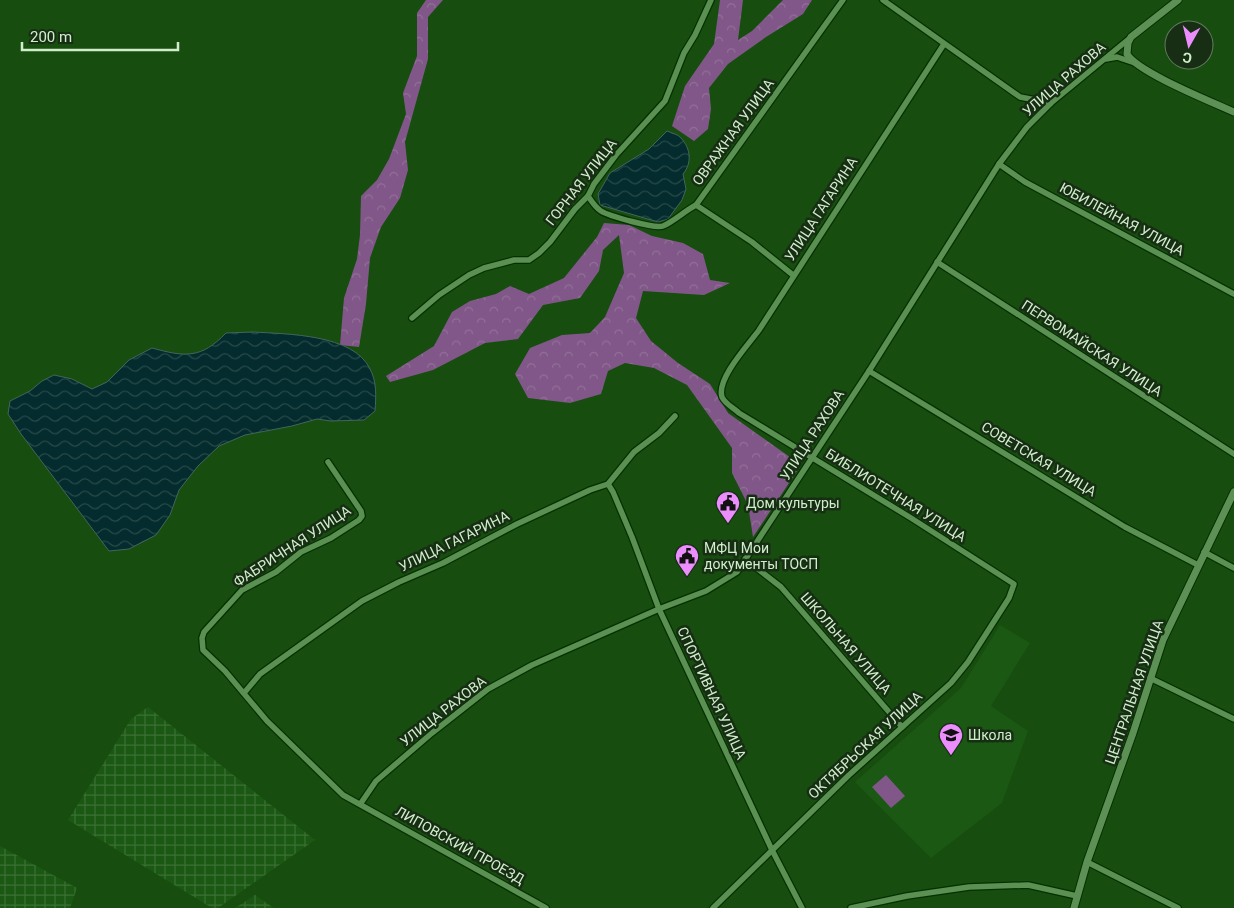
<svg xmlns="http://www.w3.org/2000/svg" width="1234" height="908" font-family="Roboto,sans-serif">
<style>
.built{fill:#1b5813}
.industrial{fill:url(#industrial-grid)}
.forest{fill:url(#forest-crowns)}
.garden{fill:#815789}
.water{fill:url(#water-waves);stroke:#42665d}
.lines{fill:none;stroke-linecap:round;stroke-linejoin:round}
.minor-casing{stroke:#063002;stroke-width:8}
.major-casing{stroke:#063002;stroke-width:9}
.minor{stroke:#5a9052;stroke-width:5.5}
.major{stroke:#5c9054;stroke-width:7}
.labels{text-anchor:middle;dominant-baseline:central;stroke-width:5;stroke-linejoin:round;paint-order:stroke}
.street-label{font-size:14px;fill:#d1eecc;stroke:#172d14}
.poi-label{font-size:14px;fill:#d1eecc;stroke:#172d14;text-anchor:start}
</style>
<defs>
<pattern id="industrial-grid" width="8" height="8" patternUnits="userSpaceOnUse" patternTransform="scale(1.25)"><rect width="8" height="8" fill="#1b5813"/><path d="M0 4h8M4 0v8" fill="none" stroke="#3b7034"/></pattern>
<pattern id="forest-crowns" width="20" height="18" patternUnits="userSpaceOnUse" patternTransform="scale(1.25)"><rect width="20" height="18" fill="#815789"/><path d="M2 6a3 3 0 1 1 6 0M12 15a3 3 0 1 1 6 0" fill="none" stroke="#926f98"/></pattern>
<pattern id="water-waves" width="16" height="10" patternUnits="userSpaceOnUse" patternTransform="scale(1.25)"><rect width="16" height="10" fill="#042b2d"/><path d="M0 5q4-4 8 0t8 0" fill="none" stroke="#284a4a"/></pattern>
</defs>
<rect width="100%" height="100%" fill="#174d0f"/>
<path class="built" d="M1000,625L1030,643L991,706L1028,731L1002,803L931,858L855,782L961,688Z"/>
<g class="industrial">
<path d="M148,707L315,840L218,908H212L68,820L131,719Z"/>
<path d="M0,846L77,888L70,908H0Z"/>
<path d="M255,895L274,908H235Z"/>
</g>
<g class="forest">
<path d="M426,0H443L428,17V59L405,142L408,170L400,198L381,227L370,258L366,304L359,347L340,345L344,298L357,259L360,235L361,196L377,180L389,159L406,114L403,93L417,56V13Z"/>
<path d="M720,0H743L738,40L752,31L783,0H812L803,14L766,37L728,64L709,88L711,109L708,129L694,141L672,126L685,86L714,44Z"/>
<path d="M604,223L629,225L652,236L683,243L703,254L710,280L730,283L704,295L643,291L636,318L651,341L678,363L710,384L728,413L801,465L753,537L748,505L732,473V448L687,385L654,368L625,363L608,371L601,394L570,403L528,398L515,374L530,348L562,335L590,333L605,317L624,273L619,235L603,250L599,271L580,298L543,305L518,339L485,343L433,370L390,382L386,376L434,346L452,312L470,301L496,294L510,286L529,294L564,278L597,237Z"/>
</g>
<path class="garden" d="M886,775L905,796L891,808L872,787Z"/>
<g class="water">
<path d="M667,131C671,133 678,134 681,138C691,149 692,163 683,174L686,189L682,200L668,219L658,222L600,205L598,194L610,173L649,149Z"/>
<path d="M253,332C286,334 354,334 370,369C377,382 376,396 375,411L364,420L331,421L317,419L292,426L245,435L219,446L198,466L179,490L170,515L156,535L129,549L109,551L21,434L8,414L10,401L30,391L42,381L54,375L72,379L92,389L107,382L129,360L152,348C185,357 201,359 226,333Z"/>
</g>
<g class="lines">
<g class="minor-casing">
<g id="minor">
<path d="M883,0L1020,97L1051,103"/>
<path d="M1106,59L1117,57L1135,63"/>
<path d="M999,164L1025,182L1234,294"/>
<path d="M588,196C592,202 595,207 601,211C609,216 655,229 663,226C673,222 686,210 696,205"/>
<path d="M937,262L1234,454"/>
<path d="M793,275L752,242L696,205L843,0"/>
<path d="M412,318L439,295L469,275L484,268L514,260H529L539,253L550,242L575,209L588,196L594,184L616,155L665,101L684,53L695,35L711,0"/>
<path d="M869,371L1125,527L1198,565"/>
<path d="M328,462L361,511L362,516L359,520L331,538L301,552L276,572L242,590L204,632L202,638L203,650L225,671L267,721L343,795L546,908"/>
<path d="M608,484L613,492L632,537L659,609L772,850L802,908"/>
<path d="M1204,552L1234,568"/>
<path d="M745,559L781,587L902,727"/>
<path d="M1150,678L1234,719"/>
<path d="M244,693L260,674L362,601L399,582L443,563L517,524L590,490L608,484L634,452L659,433L675,416"/>
<path d="M361,803L376,781L432,733L488,689L532,665L659,609L706,591L737,572L869,371L999,164L1027,127L1051,103L1130,38"/>
<path d="M1087,862L1178,908"/>
<path d="M713,908L849,775L951,683L968,662L1009,598L1014,584L911,518L739,413C734,408 725,404 722,397C716,379 749,344 759,330L944,44"/>
<path d="M851,908L907,896L969,887L1028,885L1077,896"/>
</g>
</g>
<g class="major-casing">
<g id="major">
<path d="M1178,0L1131,37L1128,43L1127,54C1137,72 1212,102 1234,112"/>
<path d="M1074,908L1087,862L1133,733L1163,640L1234,492"/>
</g>
</g>
<use href="#minor" class="minor"/>
<use href="#major" class="major"/>
</g>
<defs>
<g id="civic-pin" transform="scale(1.25)"><path d="M0 17L-7.5 6A9.5 9.5 0 1 1 7.5 6Z" fill="#eb8dfc" stroke="#172d14"/><path d="M-.6-6.5H3V-4.5H.6V-3L4-1V1h2V6H-6V1h2V-1L-.6-3ZM-1.2 2.5V6h2.4V2.5Z" fill="#111"/></g>
<g id="school-pin" transform="scale(1.25)"><path d="M0 17L-7.5 6A9.5 9.5 0 1 1 7.5 6Z" fill="#eb8dfc" stroke="#172d14"/><path d="M0-5L7-2L0 1L-7-2ZM-4 1L0 2.5L4 1V4Q0 6-4 4Z" fill="#111"/></g>
</defs>
<g fill-rule="evenodd">
<use href="#civic-pin" x="728" y="503"/>
<use href="#civic-pin" x="687" y="556"/>
<use href="#school-pin" x="951" y="735"/>
</g>
<g class="labels">
<g class="street-label">
<text transform="translate(1064 79) rotate(-41)">УЛИЦА РАХОВА</text>
<text transform="translate(733 132) rotate(-54)">ОВРАЖНАЯ УЛИЦА</text>
<text transform="translate(581 182) rotate(-52)">ГОРНАЯ УЛИЦА</text>
<text transform="translate(821 209) rotate(-57)">УЛИЦА ГАГАРИНА</text>
<text transform="translate(1122 219) rotate(28)">ЮБИЛЕЙНАЯ УЛИЦА</text>
<text transform="translate(1092 348) rotate(33)">ПЕРВОМАЙСКАЯ УЛИЦА</text>
<text transform="translate(812 435) rotate(-57)">УЛИЦА РАХОВА</text>
<text transform="translate(1039 459) rotate(31)">СОВЕТСКАЯ УЛИЦА</text>
<text transform="translate(896 495) rotate(32)">БИБЛИОТЕЧНАЯ УЛИЦА</text>
<text transform="translate(454 541) rotate(-26)">УЛИЦА ГАГАРИНА</text>
<text transform="translate(292 546) rotate(-33)">ФАБРИЧНАЯ УЛИЦА</text>
<text transform="translate(846 643) rotate(49)">ШКОЛЬНАЯ УЛИЦА</text>
<text transform="translate(1134 692) rotate(-71)">ЦЕНТРАЛЬНАЯ УЛИЦА</text>
<text transform="translate(712 693) rotate(65)">СПОРТИВНАЯ УЛИЦА</text>
<text transform="translate(443 711) rotate(-38)">УЛИЦА РАХОВА</text>
<text transform="translate(865 745) rotate(-43)">ОКТЯБРЬСКАЯ УЛИЦА</text>
<text transform="translate(460 845) rotate(29)">ЛИПОВСКИЙ ПРОЕЗД</text>
</g>
<g class="poi-label">
<text x="746" y="503">Дом культуры</text>
<text x="704" y="548">МФЦ Мои<tspan x="704" dy="16">документы ТОСП</tspan></text>
<text x="968" y="735">Школа</text>
</g>
</g>
<g transform="translate(1189 45) rotate(188)"><circle r="24" fill="#172d14" stroke="#617a5e"/>
<path d="M0-4L9 19L0 12L-9 19Z" fill="#eb8dfc"/>
<text y="-8" font-size="14" font-weight="bold" text-anchor="middle" fill="#d1eecc">С</text>
</g>
<path d="M22 42v8h156v-8" fill="none" stroke="#d1eecc" stroke-width="2.5"/>
<text x="30" y="42" font-size="15" fill="#d1eecc" stroke="#172d14" stroke-width="4" paint-order="stroke">200 m</text>
</svg>
